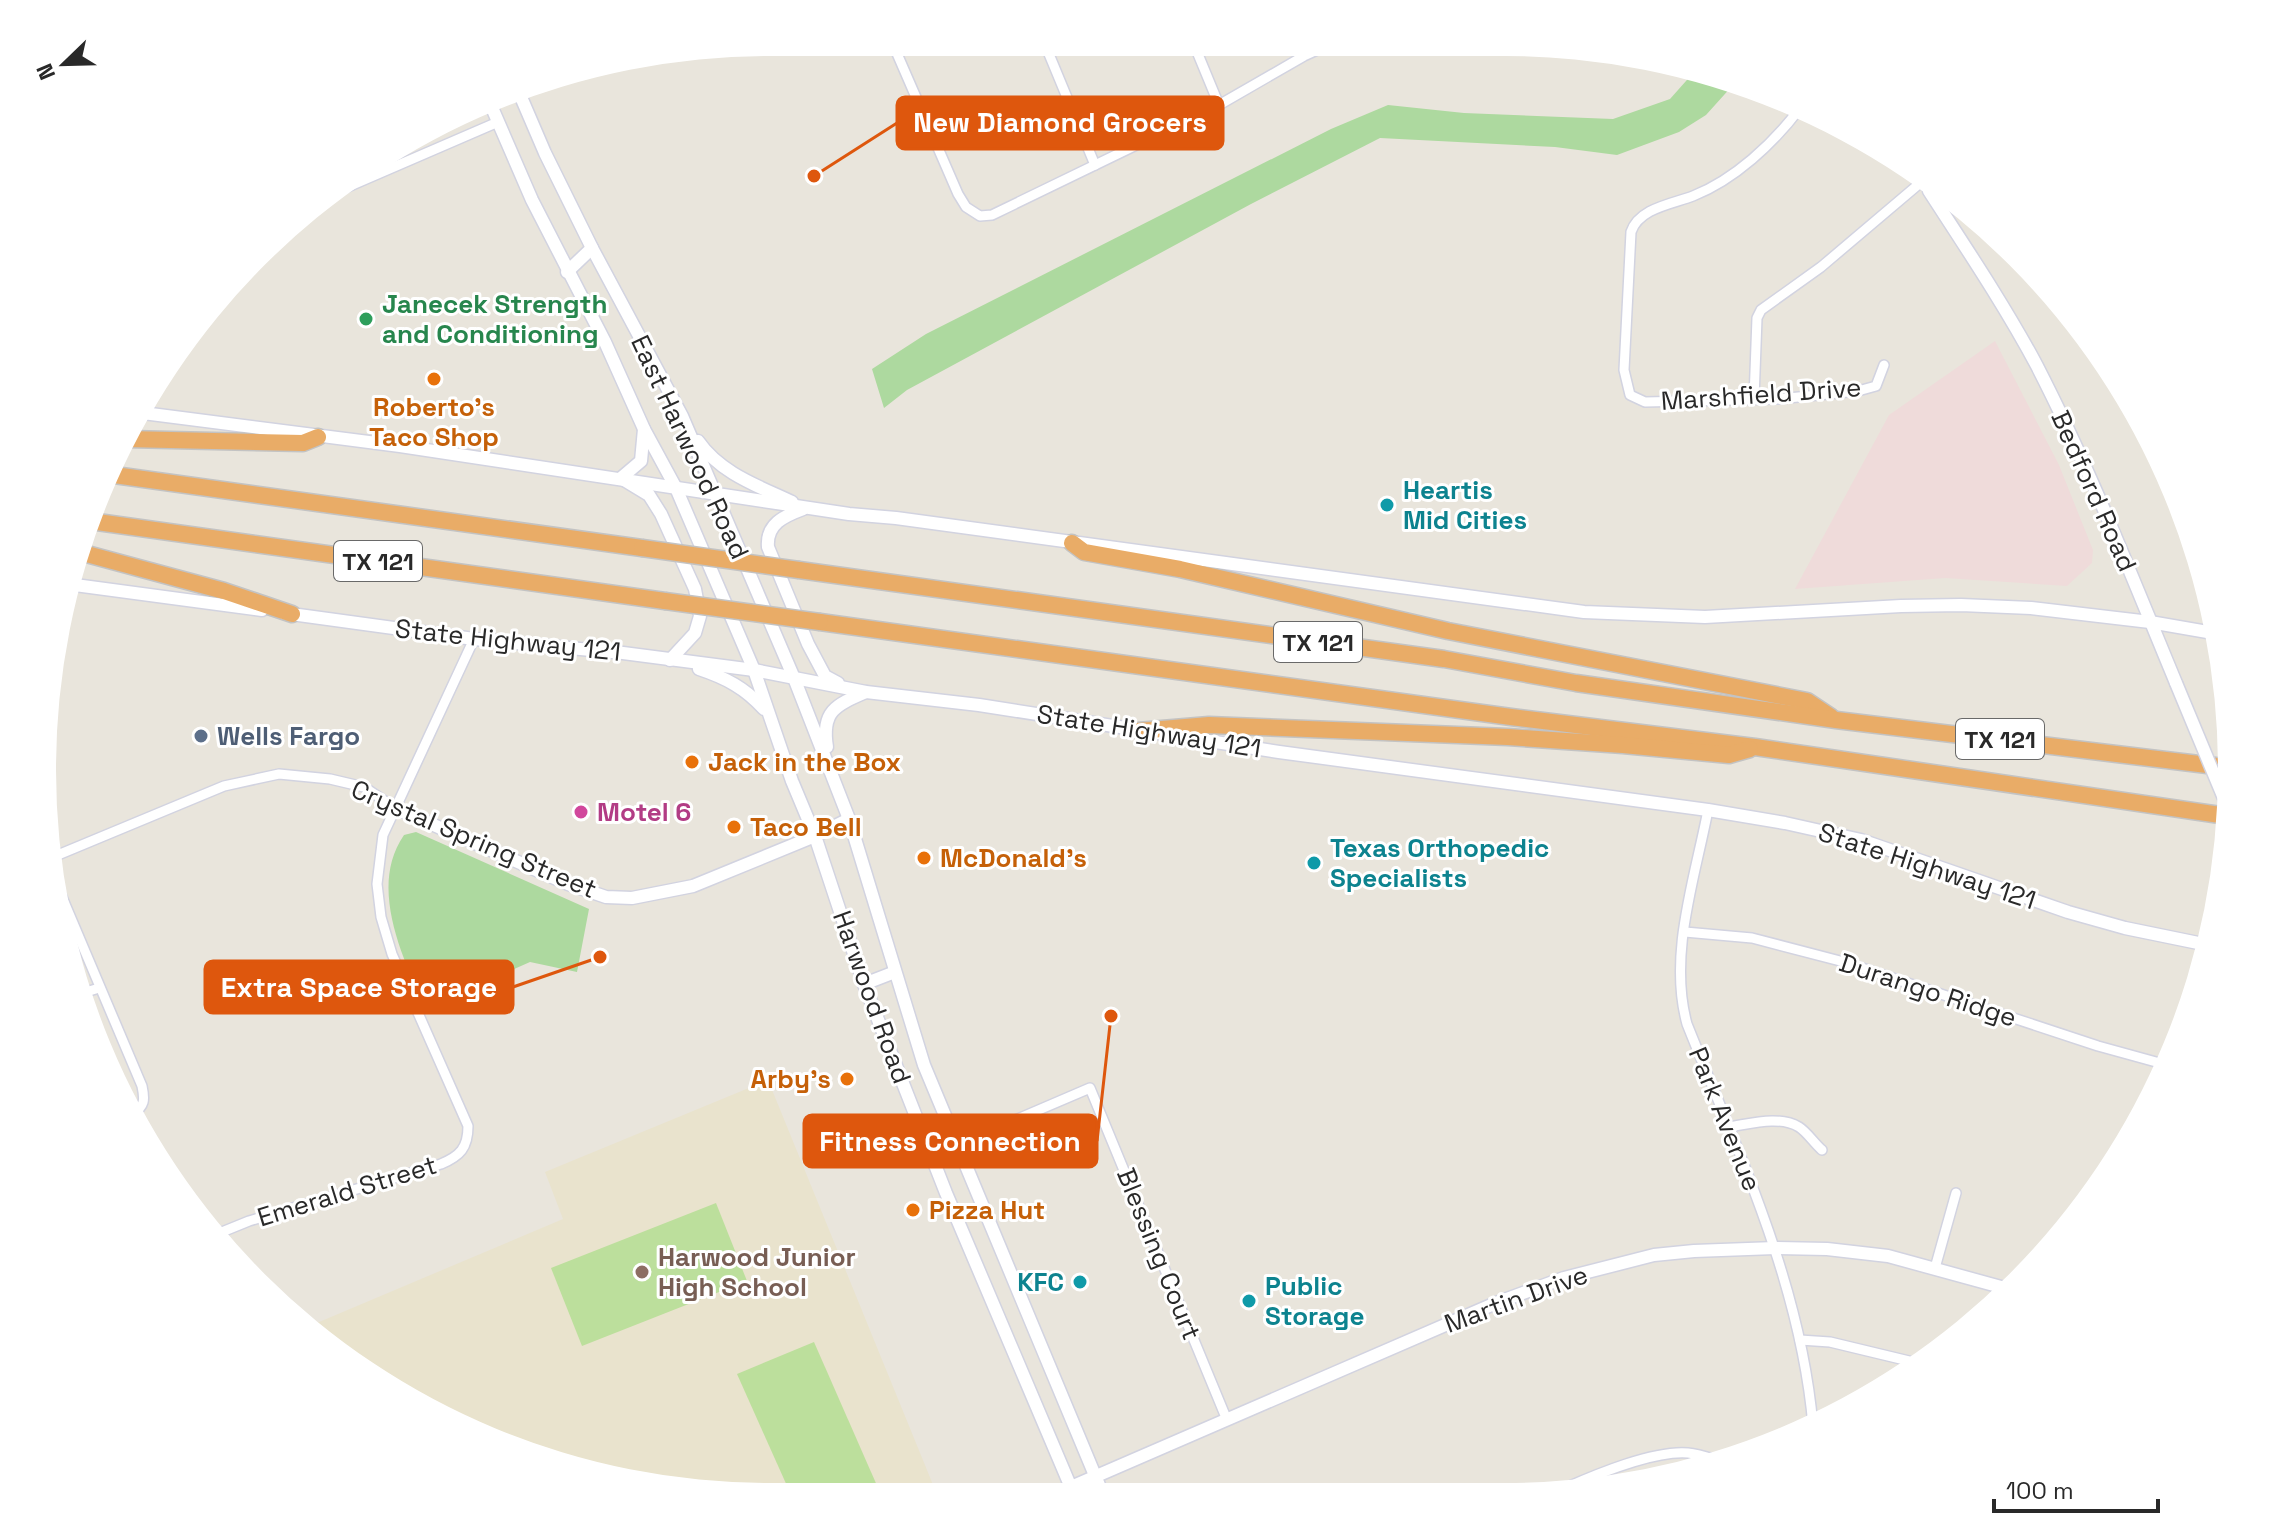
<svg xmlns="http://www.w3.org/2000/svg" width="2274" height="1539" font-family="'Space Grotesk',sans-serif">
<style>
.education{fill:#e9e3cd}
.medical{fill:#efdbda}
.green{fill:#add99f}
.pitch{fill:#bcdf9c}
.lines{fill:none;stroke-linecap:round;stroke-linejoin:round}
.street-casing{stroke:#d2d3e0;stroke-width:12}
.secondary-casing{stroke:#d2d3e0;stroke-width:15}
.highway-casing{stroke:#c3c3c3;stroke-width:19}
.street{stroke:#fff;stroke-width:9}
.secondary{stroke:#fff;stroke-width:12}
.highway{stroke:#e9ac67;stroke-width:16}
.secondary-bridge-casing{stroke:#d2d3e0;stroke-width:15;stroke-linecap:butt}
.highway-bridge-casing{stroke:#c3c3c3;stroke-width:19;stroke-linecap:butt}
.secondary-bridge{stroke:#fff;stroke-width:12}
.highway-bridge{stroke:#e9ac67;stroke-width:16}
.leisure-dot{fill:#2e9e5b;stroke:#fff;stroke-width:3}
.food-dot{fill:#e8710a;stroke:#fff;stroke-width:3}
.culture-dot{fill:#0f9aa8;stroke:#fff;stroke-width:3}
.service-dot{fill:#5c6f8a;stroke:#fff;stroke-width:3}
.hotel-dot{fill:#d1479c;stroke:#fff;stroke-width:3}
.education-dot{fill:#8d6e63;stroke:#fff;stroke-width:3}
.labels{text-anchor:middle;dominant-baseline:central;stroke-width:6;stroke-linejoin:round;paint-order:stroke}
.shield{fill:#fff;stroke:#696969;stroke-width:2}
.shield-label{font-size:24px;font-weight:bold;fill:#292929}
.leisure-label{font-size:26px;font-weight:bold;fill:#27864d;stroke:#fff;text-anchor:start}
.street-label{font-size:26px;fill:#292929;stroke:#fff}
.food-label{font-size:26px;font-weight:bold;fill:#c56008;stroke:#fff;text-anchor:start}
.culture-label{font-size:26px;font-weight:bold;fill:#0d838f;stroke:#fff;text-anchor:start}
.service-label{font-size:26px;font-weight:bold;fill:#4e5e75;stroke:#fff;text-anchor:start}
.hotel-label{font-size:26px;font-weight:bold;fill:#b23c85;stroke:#fff;text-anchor:start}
.education-label{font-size:26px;font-weight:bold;fill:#785e54;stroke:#fff;text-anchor:start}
.leader{fill:none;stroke:#de570d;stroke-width:3}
.callout-dot{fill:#de570d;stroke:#fff;stroke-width:3}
.callout{fill:#de570d;stroke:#de570d;stroke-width:3}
.callout-label{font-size:28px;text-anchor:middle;font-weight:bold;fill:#fff}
</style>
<rect width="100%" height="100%" fill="#e9e5dc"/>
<path class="education" d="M768,1080L938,1497H770L628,1483L447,1422L312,1325L563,1219L545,1172Z"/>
<path class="medical" d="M1995,341L2059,465L2093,550L2092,563L2067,586L1945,578L1795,589L1889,415Z"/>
<g class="green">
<path d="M1694,72L1733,85L1706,115L1679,132L1617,155L1555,147L1380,138L1251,204L907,390L884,408L872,369L926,334L1331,129L1388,105L1464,113L1613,119L1670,99Z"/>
<path d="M416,832L589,909L577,972L530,962L425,1008C403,958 368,887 404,835Z"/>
</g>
<g class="pitch">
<path d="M716,1203L747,1281L582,1346L551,1268Z"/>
<path d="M814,1342L882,1497H792L737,1374Z"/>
</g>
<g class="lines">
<g class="street-casing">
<g id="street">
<path d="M892,42L958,194L966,207L980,216L992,215L1219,105L1304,56L1335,42"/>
<path d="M1044,42L1095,165"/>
<path d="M1193,42L1219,105"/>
<path d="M1800,108C1774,143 1734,180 1693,196C1672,204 1639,208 1631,232L1624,370L1630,395L1645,402L1778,399L1858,391L1876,386L1884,365"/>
<path d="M336,192L498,122"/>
<path d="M1754,399L1757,318L1761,310L1821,267L1919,184"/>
<path d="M1708,810C1695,878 1668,955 1687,1024C1739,1154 1801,1285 1813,1426"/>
<path d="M53,857L224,786L279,774L330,779L364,787L395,808"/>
<path d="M54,878L142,1086C145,1100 145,1106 132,1115"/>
<path d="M1685,932L1752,938L1844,962L2098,1046L2167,1065"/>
<path d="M86,992L99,988"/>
<path d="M1728,1127C1750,1124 1779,1115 1799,1127C1807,1132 1814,1143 1822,1150"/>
<path d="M957,1145L1090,1088L1227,1420"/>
<path d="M217,1234L249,1221L441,1164C460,1156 468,1148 468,1126L392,954L381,917L377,884L383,835L474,639"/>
<path d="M1935,1268L1956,1193"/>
<path d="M1800,1340L1830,1342L1909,1361"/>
<path d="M1565,1488C1597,1474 1654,1450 1688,1453C1699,1454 1710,1458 1720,1461"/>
</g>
</g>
<g class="secondary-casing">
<g id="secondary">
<path d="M518,90L545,153L592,248L682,416L794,678L849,819L924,1065L1104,1497"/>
<path d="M490,103L532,200L605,342L644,429L676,488L754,670L792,781L815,836L864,984L946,1193L1075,1497"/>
<path d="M1929,191C1966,248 2005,306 2037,366C2090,469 2132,577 2176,683"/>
<path d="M567,272L592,248"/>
<path d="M143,413L400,446L849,514L896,518L1584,612L1705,617L1901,606L1961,605L2031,608L2150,622L2219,634"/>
<path d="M644,429L641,461L621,478L649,495L661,514L695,589L700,616L695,633L670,660"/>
<path d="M698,441C720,473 758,486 792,502"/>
<path d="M803,509C784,516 766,524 768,547L808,644L825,676L838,683"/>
<path d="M75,585L262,610"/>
<path d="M284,613L474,639L623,653L754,670L866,692L979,705L1279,752L1708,810L1785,823L1861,840L2068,912L2125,928L2208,945"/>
<path d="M699,669C726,678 745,688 764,709"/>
<path d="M827,747C821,711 836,705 866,692"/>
<path d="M395,808L568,884L606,897L632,898L693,886L815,836L849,819"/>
<path d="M864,984L895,972"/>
<path d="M1048,1497L1496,1303L1564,1278L1654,1255L1694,1251L1775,1248L1827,1249L1888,1256L2012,1290"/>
</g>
</g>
<g class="highway-casing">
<g id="highway">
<path d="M127,439L303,443L318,437"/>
<path d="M107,474L642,548"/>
<path d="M90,521L665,601"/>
<path d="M1072,543L1084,552L1180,569L1448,631L1807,701L1831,717"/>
<path d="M83,553L224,591L292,614"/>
<path d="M799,570L1444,659L1576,683L1836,720L2232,768"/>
<path d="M820,622L1511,717L1755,747L2227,816"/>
<path d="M1138,731L1209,725L1508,737L1623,745L1729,755L1750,749"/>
</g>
</g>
<use href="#street" class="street"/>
<use href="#secondary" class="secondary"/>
<use href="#highway" class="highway"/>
<g class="secondary-bridge-casing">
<path id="secondary-bridge" d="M2176,683L2228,808"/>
</g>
<g class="highway-bridge-casing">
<g id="highway-bridge">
<path d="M642,548L799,570"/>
<path d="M665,601L820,622"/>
</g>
</g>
<use href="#secondary-bridge" class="secondary-bridge"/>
<use href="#highway-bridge" class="highway-bridge"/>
</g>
<circle class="leisure-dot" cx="366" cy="319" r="8"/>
<g class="food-dot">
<circle cx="434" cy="379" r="8"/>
<circle cx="692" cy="762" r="8"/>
<circle cx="734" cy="827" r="8"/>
<circle cx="924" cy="858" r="8"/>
<circle cx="847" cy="1079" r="8"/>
<circle cx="913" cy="1210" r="8"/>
</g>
<g class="culture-dot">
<circle cx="1387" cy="505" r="8"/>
<circle cx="1314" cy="863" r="8"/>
<circle cx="1080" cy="1282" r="8"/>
<circle cx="1249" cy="1301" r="8"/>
</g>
<circle class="service-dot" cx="201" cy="736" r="8"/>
<circle class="hotel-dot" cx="581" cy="812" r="8"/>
<circle class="education-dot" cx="642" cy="1272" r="8"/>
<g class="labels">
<g class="shield">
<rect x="334" y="541" width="88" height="40" rx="6"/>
<rect x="1274" y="622" width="88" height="40" rx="6"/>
<rect x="1956" y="719" width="88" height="40" rx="6"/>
</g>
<g class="shield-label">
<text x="378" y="561">TX 121</text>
<text x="1318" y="642">TX 121</text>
<text x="2000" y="739">TX 121</text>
</g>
<g class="leisure-label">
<text x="382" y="304">Janecek Strength<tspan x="382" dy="30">and Conditioning</tspan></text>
</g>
<g class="street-label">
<text transform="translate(1761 394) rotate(-4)">Marshfield Drive</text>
<text transform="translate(690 447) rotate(65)">East Harwood Road</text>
<text transform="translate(2094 491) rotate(66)">Bedford Road</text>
<text transform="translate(508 640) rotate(6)">State Highway 121</text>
<text transform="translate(1149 731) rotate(9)">State Highway 121</text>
<text transform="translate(474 839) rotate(23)">Crystal Spring Street</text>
<text transform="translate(1927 866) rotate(18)">State Highway 121</text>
<text transform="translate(1928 990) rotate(18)">Durango Ridge</text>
<text transform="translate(872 997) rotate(70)">Harwood Road</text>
<text transform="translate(1725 1119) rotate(68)">Park Avenue</text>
<text transform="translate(347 1191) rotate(-17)">Emerald Street</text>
<text transform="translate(1159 1254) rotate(68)">Blessing Court</text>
<text transform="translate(1516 1299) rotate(-20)">Martin Drive</text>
</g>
<g class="food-label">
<text x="434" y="407" text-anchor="middle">Roberto's<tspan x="434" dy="30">Taco Shop</tspan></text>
<text x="708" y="762">Jack in the Box</text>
<text x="750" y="827">Taco Bell</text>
<text x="940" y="858">McDonald's</text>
<text x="831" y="1079" text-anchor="end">Arby's</text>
<text x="929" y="1210">Pizza Hut</text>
</g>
<g class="culture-label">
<text x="1403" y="490">Heartis<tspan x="1403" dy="30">Mid Cities</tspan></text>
<text x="1330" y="848">Texas Orthopedic<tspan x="1330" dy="30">Specialists</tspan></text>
<text x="1064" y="1282" text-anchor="end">KFC</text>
<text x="1265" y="1286">Public<tspan x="1265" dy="30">Storage</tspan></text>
</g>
<g class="service-label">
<text x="217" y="736">Wells Fargo</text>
</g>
<g class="hotel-label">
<text x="597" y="812">Motel 6</text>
</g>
<g class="education-label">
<text x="658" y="1257">Harwood Junior<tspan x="658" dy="30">High School</tspan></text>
</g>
</g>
<path d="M0 0H2274V1539H0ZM769 56H1505A713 713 0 0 1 2218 769V770A713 713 0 0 1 1505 1483H769A713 713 0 0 1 56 770V769A713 713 0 0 1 769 56Z" fill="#fff" fill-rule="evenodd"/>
<path class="leader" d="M814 176L897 123M600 957L513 987M1111 1016L1097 1141"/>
<g class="callout-dot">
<circle cx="814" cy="176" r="8"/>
<circle cx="600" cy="957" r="8"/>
<circle cx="1111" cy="1016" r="8"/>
</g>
<g class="callout">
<rect x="897" y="97" width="326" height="52" rx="8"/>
<rect x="205" y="961" width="308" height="52" rx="8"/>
<rect x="804" y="1115" width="293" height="52" rx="8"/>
</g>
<g class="callout-label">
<text x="1060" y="132">New Diamond Grocers</text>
<text x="359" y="997">Extra Space Storage</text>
<text x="950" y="1151">Fitness Connection</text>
</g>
<g transform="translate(64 64) rotate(247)" stroke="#ffffff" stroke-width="6" paint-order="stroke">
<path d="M0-6L14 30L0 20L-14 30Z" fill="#292929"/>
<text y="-12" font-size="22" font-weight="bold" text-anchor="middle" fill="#292929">N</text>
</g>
<path d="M1994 1499v12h164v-12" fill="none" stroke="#292929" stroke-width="4"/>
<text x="2006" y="1499" font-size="24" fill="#292929" stroke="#ffffff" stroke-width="6" paint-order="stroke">100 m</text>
</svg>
